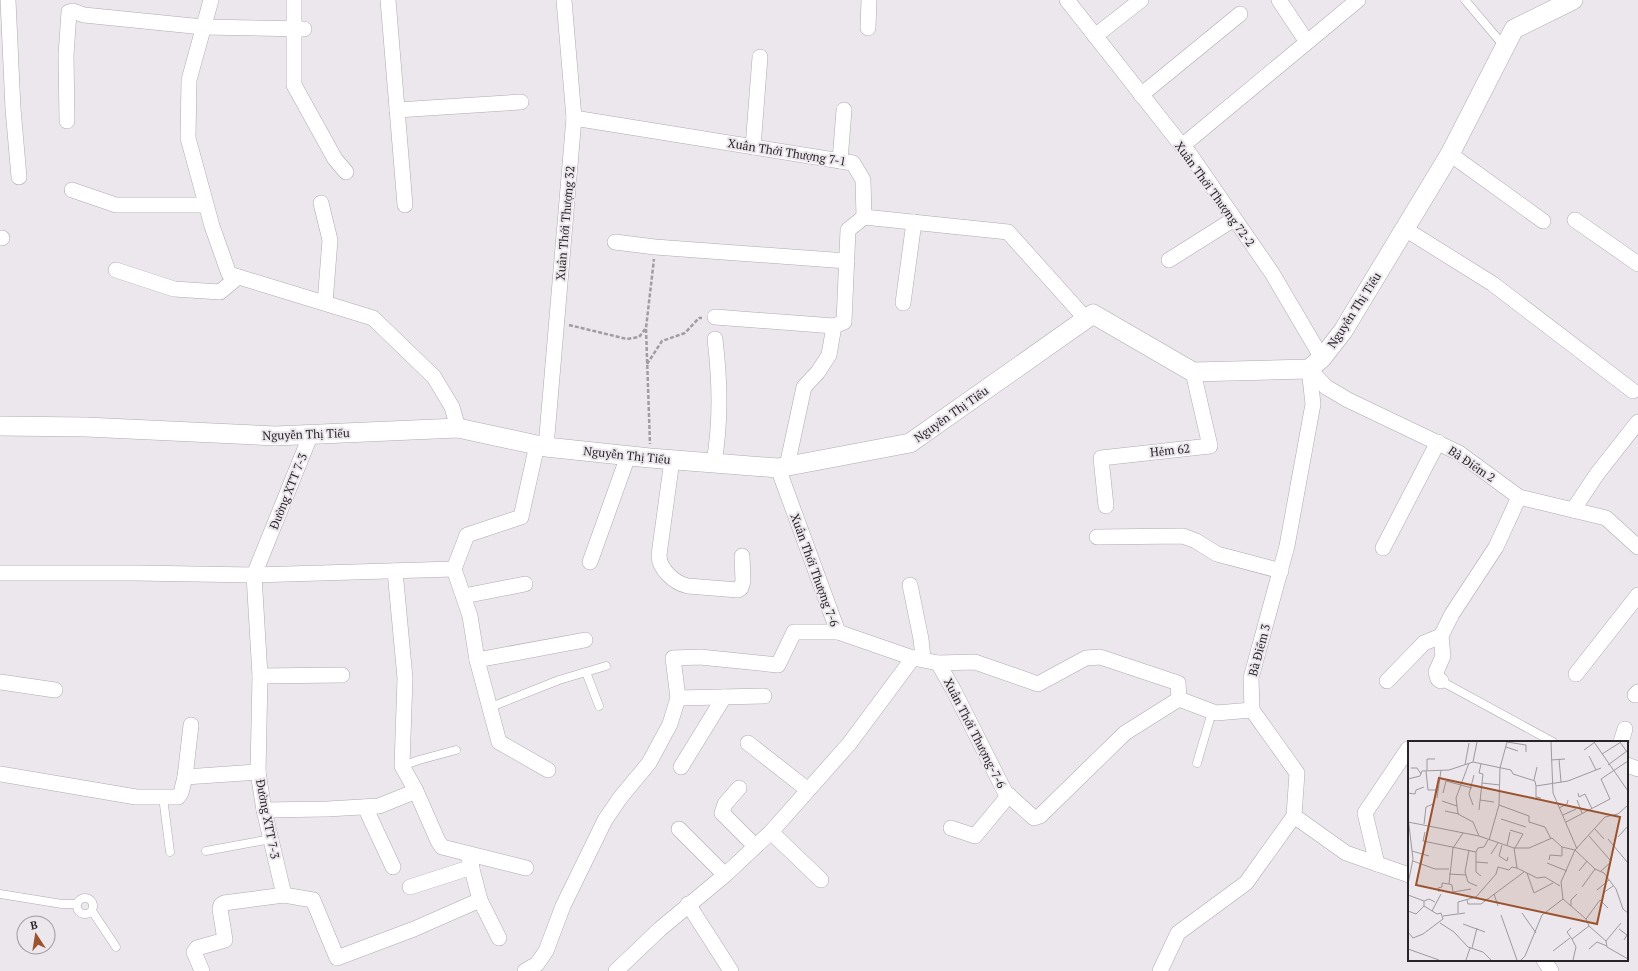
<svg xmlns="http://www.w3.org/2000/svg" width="1638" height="971" font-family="'PT Serif',serif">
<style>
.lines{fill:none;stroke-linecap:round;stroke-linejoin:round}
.service-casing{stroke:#afaab0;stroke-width:9}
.minor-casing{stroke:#afaab0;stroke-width:16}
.tertiary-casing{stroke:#afaab0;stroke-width:20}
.path{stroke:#a09ca1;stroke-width:2.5;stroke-dasharray:4 2;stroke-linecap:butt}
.service{stroke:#fff;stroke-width:8}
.minor{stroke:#fff;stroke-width:15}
.tertiary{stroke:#fff;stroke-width:19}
.labels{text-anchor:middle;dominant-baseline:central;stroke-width:4;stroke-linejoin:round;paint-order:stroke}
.street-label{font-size:12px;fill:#262426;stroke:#ece7ed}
.inset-road{fill:none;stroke:#9d999d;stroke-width:1}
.view{fill:#9a532c;fill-opacity:0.15;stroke:#9a532c;stroke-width:2}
.inset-edge{fill:none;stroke:#262426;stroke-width:2}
</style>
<rect width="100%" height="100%" fill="#ece7ed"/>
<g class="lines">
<g class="service-casing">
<g id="service">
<path d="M1465,0L1504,46"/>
<path d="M586,672L599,706"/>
<path d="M1441,681L1553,742"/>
<path d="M491,707L559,680L606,666"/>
<path d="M1197,763L1212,712"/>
<path d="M402,766L419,760L456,750"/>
<path d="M163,797L170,852"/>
<path d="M206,851L271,839"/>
<path d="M0,894L62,904H76"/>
<circle cx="85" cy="906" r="8"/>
<path d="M92,911L116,947"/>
</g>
</g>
<g class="minor-casing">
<g id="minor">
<path d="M8,0L13,109L19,177"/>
<path d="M211,0L189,80L188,138L212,226L229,274L373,318L434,377L452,407L458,428"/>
<path d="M294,0V85L335,159L346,172"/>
<path d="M388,0L405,205"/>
<path d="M1067,0L1182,146L1189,153L1272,273L1322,358"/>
<path d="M1279,0L1307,42"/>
<path d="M868,28L869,0"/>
<path d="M1095,36L1141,0"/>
<path d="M1141,95L1240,14"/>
<path d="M397,110L521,102"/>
<path d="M574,118L853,163L863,180L864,217L1008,232L1086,319"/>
<path d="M67,121L66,55L69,12L73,11L84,15L203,27L304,29"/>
<path d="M1182,146L1358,0"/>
<path d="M753,147L760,57"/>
<path d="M1450,154L1543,221"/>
<path d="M840,161L844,110"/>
<path d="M72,190L116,205H206"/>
<path d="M321,203L330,240L325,303"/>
<path d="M1575,220L1638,264"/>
<path d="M1405,229L1493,284L1633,391"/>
<path d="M0,238H2"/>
<path d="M615,242L655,247L847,261"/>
<path d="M1169,260L1234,219"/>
<path d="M116,270L174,289L220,292L238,277"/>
<path d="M903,303L914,222"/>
<path d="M715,317L834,326L829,355L818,372L804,387L787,466"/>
<path d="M834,326L844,322L848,230L864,217"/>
<path d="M1309,369L1326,387L1348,400L1459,453L1519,497L1606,518L1638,547"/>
<path d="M311,434L254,575L260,676L258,772L264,810L284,895L313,900L337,958L414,929L480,900"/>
<path d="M546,447L574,118L564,0"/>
<path d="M672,460L659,555C659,569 674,583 688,586L738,590L741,588L743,581L742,556"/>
<path d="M714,463C721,420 720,382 715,339"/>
<path d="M778,468L838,632L913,658L938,663L975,662L1038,684L1086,658L1100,657L1178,683L1179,699"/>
<path d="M1106,506L1101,458L1210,446L1193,372"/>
<path d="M1573,510L1597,474L1638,422"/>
<path d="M1097,537L1183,536L1196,541L1217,554L1281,571"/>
<path d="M1383,548L1438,442"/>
<path d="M590,562L628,456"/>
<path d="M454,569L470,616L477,660L499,742L548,770"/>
<path d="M395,571L405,678L402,766L416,791L438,841L442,847L526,868"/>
<path d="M0,573H135L254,575L454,569L467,535L521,517L537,445"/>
<path d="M910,585L921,639L923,658"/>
<path d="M464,596L525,584"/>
<path d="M477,660L585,640"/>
<path d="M938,663L953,689L1005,792L1034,818L1040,816L1125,733L1179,699"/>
<path d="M1576,674L1638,595"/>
<path d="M260,676L342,675"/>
<path d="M1387,681L1424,643L1441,636"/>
<path d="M1441,681L1438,679L1436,672L1443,656L1441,636L1452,614L1496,547L1519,497"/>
<path d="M0,682L55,690"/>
<path d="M1635,695L1638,692"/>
<path d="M678,698L764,696"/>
<path d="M1179,699L1216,713L1252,710"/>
<path d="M1621,742L1625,729"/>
<path d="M748,743L808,790"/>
<path d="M1627,765L1638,769"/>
<path d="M681,767L724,697"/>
<path d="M0,774L136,797H178L181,793L185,777L258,772"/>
<path d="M185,777L191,725"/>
<path d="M739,788L725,804L722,813L755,846"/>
<path d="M365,807L393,867"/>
<path d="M264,810L327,809L379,806L416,791"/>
<path d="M1294,816L1297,773L1252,710L1251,678L1287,546L1313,404L1309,369"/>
<path d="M1294,816L1346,853L1409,875"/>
<path d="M951,828L975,836L1009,795"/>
<path d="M679,829L725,875"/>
<path d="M771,832L821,880"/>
<path d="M468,854L480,900L499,938"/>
<path d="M1377,864L1365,813L1408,749"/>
<path d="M410,887L472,867"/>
<path d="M688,904L731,971"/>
<path d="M1544,960L1551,971"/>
<path d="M202,971L194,952L197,948L225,940L220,909L221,905L224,903L284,895"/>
<path d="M525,971L537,964L546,951L563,906L605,820L620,798L649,763L670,724L678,698L673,658L700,657L778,665L794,632H838"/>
<path d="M616,971L660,929L725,875L771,832L849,744L913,658"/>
<path d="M1160,971L1178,933L1246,883L1294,816"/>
</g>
</g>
<g class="tertiary-casing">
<path id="tertiary" d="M0,426L86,427L275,436L458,428L546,447L650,458L778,468L910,443L1093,314L1193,372L1309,369L1322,358L1343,331L1450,154L1514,29L1573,0"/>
</g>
<g class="path">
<path d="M569,325L627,339L639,337L646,328L654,259"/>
<path d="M646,329L650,444"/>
<path d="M647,364L662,341L685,333L699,318H702"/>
</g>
<use href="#service" class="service"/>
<use href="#minor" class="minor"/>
<use href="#tertiary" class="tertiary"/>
</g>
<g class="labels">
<g class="street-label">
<text transform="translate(787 152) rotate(9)">Xuân Thới Thượng 7-1</text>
<text transform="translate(1215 194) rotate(54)">Xuân Thới Thượng 72-2</text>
<text transform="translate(565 223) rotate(-85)">Xuân Thới Thượng 32</text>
<text transform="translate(1354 310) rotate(-57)">Nguyễn Thị Tiểu</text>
<text transform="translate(951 414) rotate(-35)">Nguyễn Thị Tiểu</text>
<text transform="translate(306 434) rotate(-2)">Nguyễn Thị Tiểu</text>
<text transform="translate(1170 450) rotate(-6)">Hẻm 62</text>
<text transform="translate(627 455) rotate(6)">Nguyễn Thị Tiểu</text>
<text transform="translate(1472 464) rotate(34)">Bà Điểm 2</text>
<text transform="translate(288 491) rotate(-68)">Đường XTT 7-3</text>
<text transform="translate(815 570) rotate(70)">Xuân Thới Thượng 7-6</text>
<text transform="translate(1259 650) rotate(-75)">Bà Điểm 3</text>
<text transform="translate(975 733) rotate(63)">Xuân Thới Thượng-7-6</text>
<text transform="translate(268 819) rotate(79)">Đường XTT 7-3</text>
</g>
</g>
<g transform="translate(1408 741)">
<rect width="220" height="220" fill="#ece7ed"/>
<path class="inset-road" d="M143,1L145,52L169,108M186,1L220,50M212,1L219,11M98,6L110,10M176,9L187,1M194,13L213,1M181,15L188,29M151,18L153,41M143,19L157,18M65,21L69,1M61,22L48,57L50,73L65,81L71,95M73,23L71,32L75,33L74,42M57,24L61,2M200,24L219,10M3,27H9L13,33M19,29V18H27M18,30L20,49H30M0,38L12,35L14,30L41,29L65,21L103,29L105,33L127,40L128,45L160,40L193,27M126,39L129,26M128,45V56L133,57M0,52L7,53L8,49L16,46M35,52L38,40L64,47M170,52L171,56L177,53L184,68M29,57L33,29M72,59L86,61M169,59L174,72M34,60L49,65M65,64L61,53L66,34M91,64L121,75V81L137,86L143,98M151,67L159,63L160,59M71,69L74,42L92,44M37,70L51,73M155,74L168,68M0,76L5,118L0,143M93,78L118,86M0,81L71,95L106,107H121L144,97L154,106L167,109L197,76L210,73L220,64M158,81L202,58L193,38L220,20M16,83L18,66L25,63M187,88L196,98M102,89L115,93L107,107M17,91L15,100L68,111L70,107L76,106L80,99M55,92L45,107L41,143L44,144L45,151L63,148M181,95L202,119M210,96L220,85M200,98L220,122M81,99L91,64L92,27L99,1L118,4V11M94,104L91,115L99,120L100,116M99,105L102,91M106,107L109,127L129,137L137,136L152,145M61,109L57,131L60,141L69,145M167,109L187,128L196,132L208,148L215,168L220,172M4,110L21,115M68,111V131L73,135M83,113L90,102M141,119L142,114L154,115V106M5,120L27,128H41M68,121L80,122M139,122L159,130M171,130L179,120M193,130L203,121M119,132L126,152L145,142M41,133L58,134M174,146L187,128M189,149L201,139M31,151L30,147L34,146V142L41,143M195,152L205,145M86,153L90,165M0,154L16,160V165M155,158L178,178L181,185L198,200L199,206L220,218M155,158L153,141L167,109M59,159L60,163H73L116,131M16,160L21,158L27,161M163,165V159L169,153M0,170L8,173L16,165M24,170L33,153M50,172V161L68,156L88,133L90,126L101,129L104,126L109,127M114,172L128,192M93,174L109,219M35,175L57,172M178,178L192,159L200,167M32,182L46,191L60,206L75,211L83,219M55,183L77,191M163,187L159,191L164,198M211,188L219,194L216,199M0,191L5,197L15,193L35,178L33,172L29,173L16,165M198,200L213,182M64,207L69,187M0,208L31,219M181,208L189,201L199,205M145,210L162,197M58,219L62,207M113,219L117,215L134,174L155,158M165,219L168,206L164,198L181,185"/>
<path class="view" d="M31,37L212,76L189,183L8,144Z"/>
<rect width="220" height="220" class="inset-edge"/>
</g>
<g transform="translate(36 935) rotate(348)"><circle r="19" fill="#ece7ed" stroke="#9d999d"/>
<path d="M0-3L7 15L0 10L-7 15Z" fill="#9a532c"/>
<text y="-6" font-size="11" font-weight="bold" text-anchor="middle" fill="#262426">B</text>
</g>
</svg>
